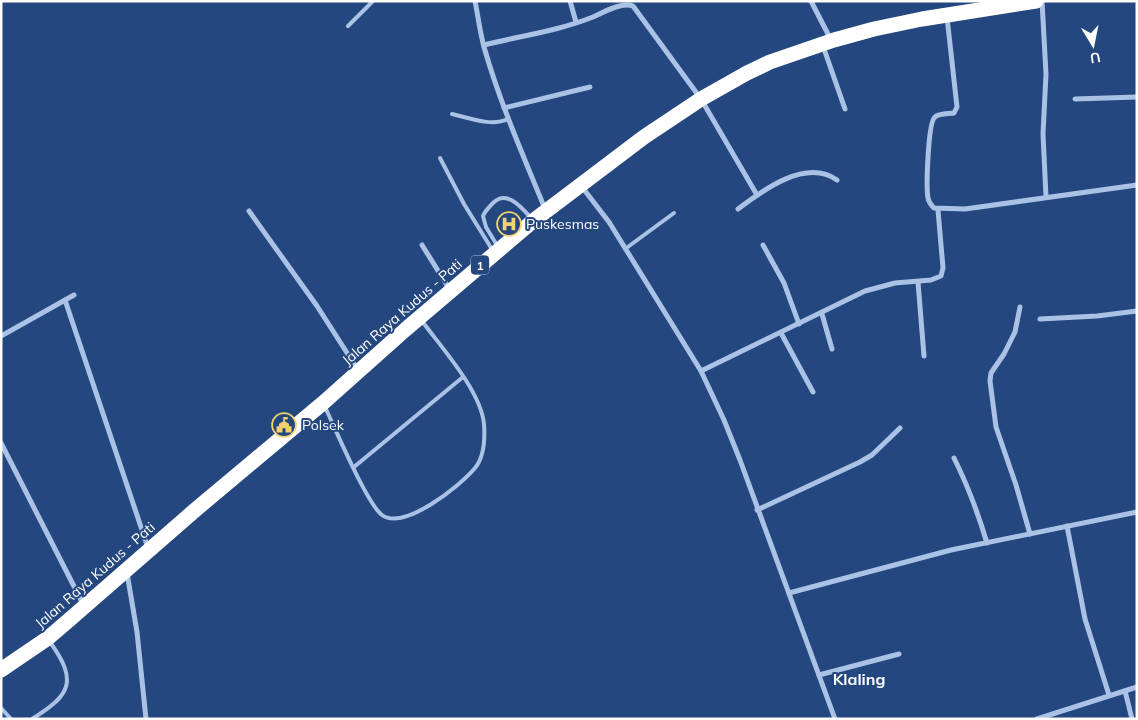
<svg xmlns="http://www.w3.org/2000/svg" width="1138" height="720" font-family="Mulish,sans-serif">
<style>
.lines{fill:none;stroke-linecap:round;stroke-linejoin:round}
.lane{stroke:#aac2e6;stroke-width:4}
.street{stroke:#aac2e6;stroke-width:5}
.highway{stroke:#fff;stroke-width:15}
.labels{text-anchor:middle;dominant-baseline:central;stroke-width:4;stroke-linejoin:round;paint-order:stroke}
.shield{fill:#24477f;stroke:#bdc8d9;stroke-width:1}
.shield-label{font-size:12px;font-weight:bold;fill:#fff}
.poi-label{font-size:14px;fill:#fff;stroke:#24477f;text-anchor:start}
.street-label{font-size:14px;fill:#fff;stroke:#24477f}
.quarter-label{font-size:16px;font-weight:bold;fill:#fff;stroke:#24477f}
</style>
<rect width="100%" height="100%" fill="#24477f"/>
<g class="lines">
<g class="lane">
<path d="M348,26L373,1"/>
<path d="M452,114C470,118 491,127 508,119"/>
<path d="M440,158L464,204L493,251"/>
<path d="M498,247L486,227L483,216C485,211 489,207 493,203C507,189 522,208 532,219"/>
<path d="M625,249L674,213"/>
<path d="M325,407C335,428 367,504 382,515C404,531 460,486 475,468C484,457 485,438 484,424C481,391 441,347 422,321"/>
<path d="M354,467L463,377"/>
<path d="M1,708L11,719"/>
<path d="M32,719C71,695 78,681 50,642"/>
</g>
<g class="street">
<path d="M475,1C478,16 480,32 484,47C500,103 523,155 545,209"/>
<path d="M570,1L576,22"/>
<path d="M811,1L830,38"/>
<path d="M1042,1L1046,74L1043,134L1046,197"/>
<path d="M947,17L957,107L954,113C949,114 939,113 935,117C928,122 926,187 928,198C929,203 931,205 934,208L965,209L1137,185"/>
<path d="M484,45C520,36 558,31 593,17C604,12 621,2 633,6L701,99L757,195"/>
<path d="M823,46L845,109"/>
<path d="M1075,99L1137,97"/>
<path d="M504,108L590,87"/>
<path d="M582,187L609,222L701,371L724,420L740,460L835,719"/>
<path d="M738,209C763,190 806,158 837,180"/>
<path d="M249,211L317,306L358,370"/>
<path d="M422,245L450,290"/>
<path d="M763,245L784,283L799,324"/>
<path d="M918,282L924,356"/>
<path d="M65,300L148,548"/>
<path d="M1020,307L1015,332L1004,354L991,373L990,381L996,427L1016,485L1030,534"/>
<path d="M822,314L832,349"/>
<path d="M1040,319L1097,316L1137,311"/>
<path d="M781,333L813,392"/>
<path d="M1,336L74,295"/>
<path d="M701,371L865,291L895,283L931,280L941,276L943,268L938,210"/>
<path d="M1,443L83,604"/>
<path d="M954,458C968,486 978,513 987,543"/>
<path d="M757,510L860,462L872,455L900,428"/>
<path d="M1067,526L1085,619L1109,695"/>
<path d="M127,573L137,632L146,719"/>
<path d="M789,593L951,550L1137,512"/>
<path d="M819,675L899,654"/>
<path d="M1125,691L1132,719"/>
<path d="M1037,719L1137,687"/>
</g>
<path class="highway" d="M1,670L48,638L69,620L194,511L323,403L406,329L533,221L644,137L701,99L747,73L770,62L834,40L874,29L922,19L1036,1"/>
</g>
<defs>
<g id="hospital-ring" transform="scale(1.25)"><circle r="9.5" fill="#24477f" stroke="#f0d26e" stroke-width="1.5"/><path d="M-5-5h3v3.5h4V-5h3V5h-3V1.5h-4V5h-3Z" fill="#f0d26e"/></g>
<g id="civic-ring" transform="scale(1.25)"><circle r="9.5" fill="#24477f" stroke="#f0d26e" stroke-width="1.5"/><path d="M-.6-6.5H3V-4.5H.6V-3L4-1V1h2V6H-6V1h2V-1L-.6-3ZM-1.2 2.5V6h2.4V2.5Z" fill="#f0d26e"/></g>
</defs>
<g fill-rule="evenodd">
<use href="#hospital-ring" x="509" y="224"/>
<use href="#civic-ring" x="284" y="425"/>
</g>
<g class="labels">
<rect class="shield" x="471" y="255.5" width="18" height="19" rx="4"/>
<g class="shield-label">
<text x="480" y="265">1</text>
</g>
<g class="poi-label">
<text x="526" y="224">Puskesmas</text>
<text x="302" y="425">Polsek</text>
</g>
<g class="street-label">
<text transform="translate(402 312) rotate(-41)">Jalan Raya Kudus - Pati</text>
<text transform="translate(95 575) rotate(-41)">Jalan Raya Kudus - Pati</text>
</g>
<g class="quarter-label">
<text x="859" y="679">Klaling</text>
</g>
</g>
<rect width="1138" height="720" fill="none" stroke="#ffffff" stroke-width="5"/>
<g transform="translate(1093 45) rotate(170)" stroke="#24477f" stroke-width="4" paint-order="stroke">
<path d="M0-4L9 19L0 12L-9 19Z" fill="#ffffff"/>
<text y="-8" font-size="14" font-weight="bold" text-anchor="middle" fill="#ffffff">U</text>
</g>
</svg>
